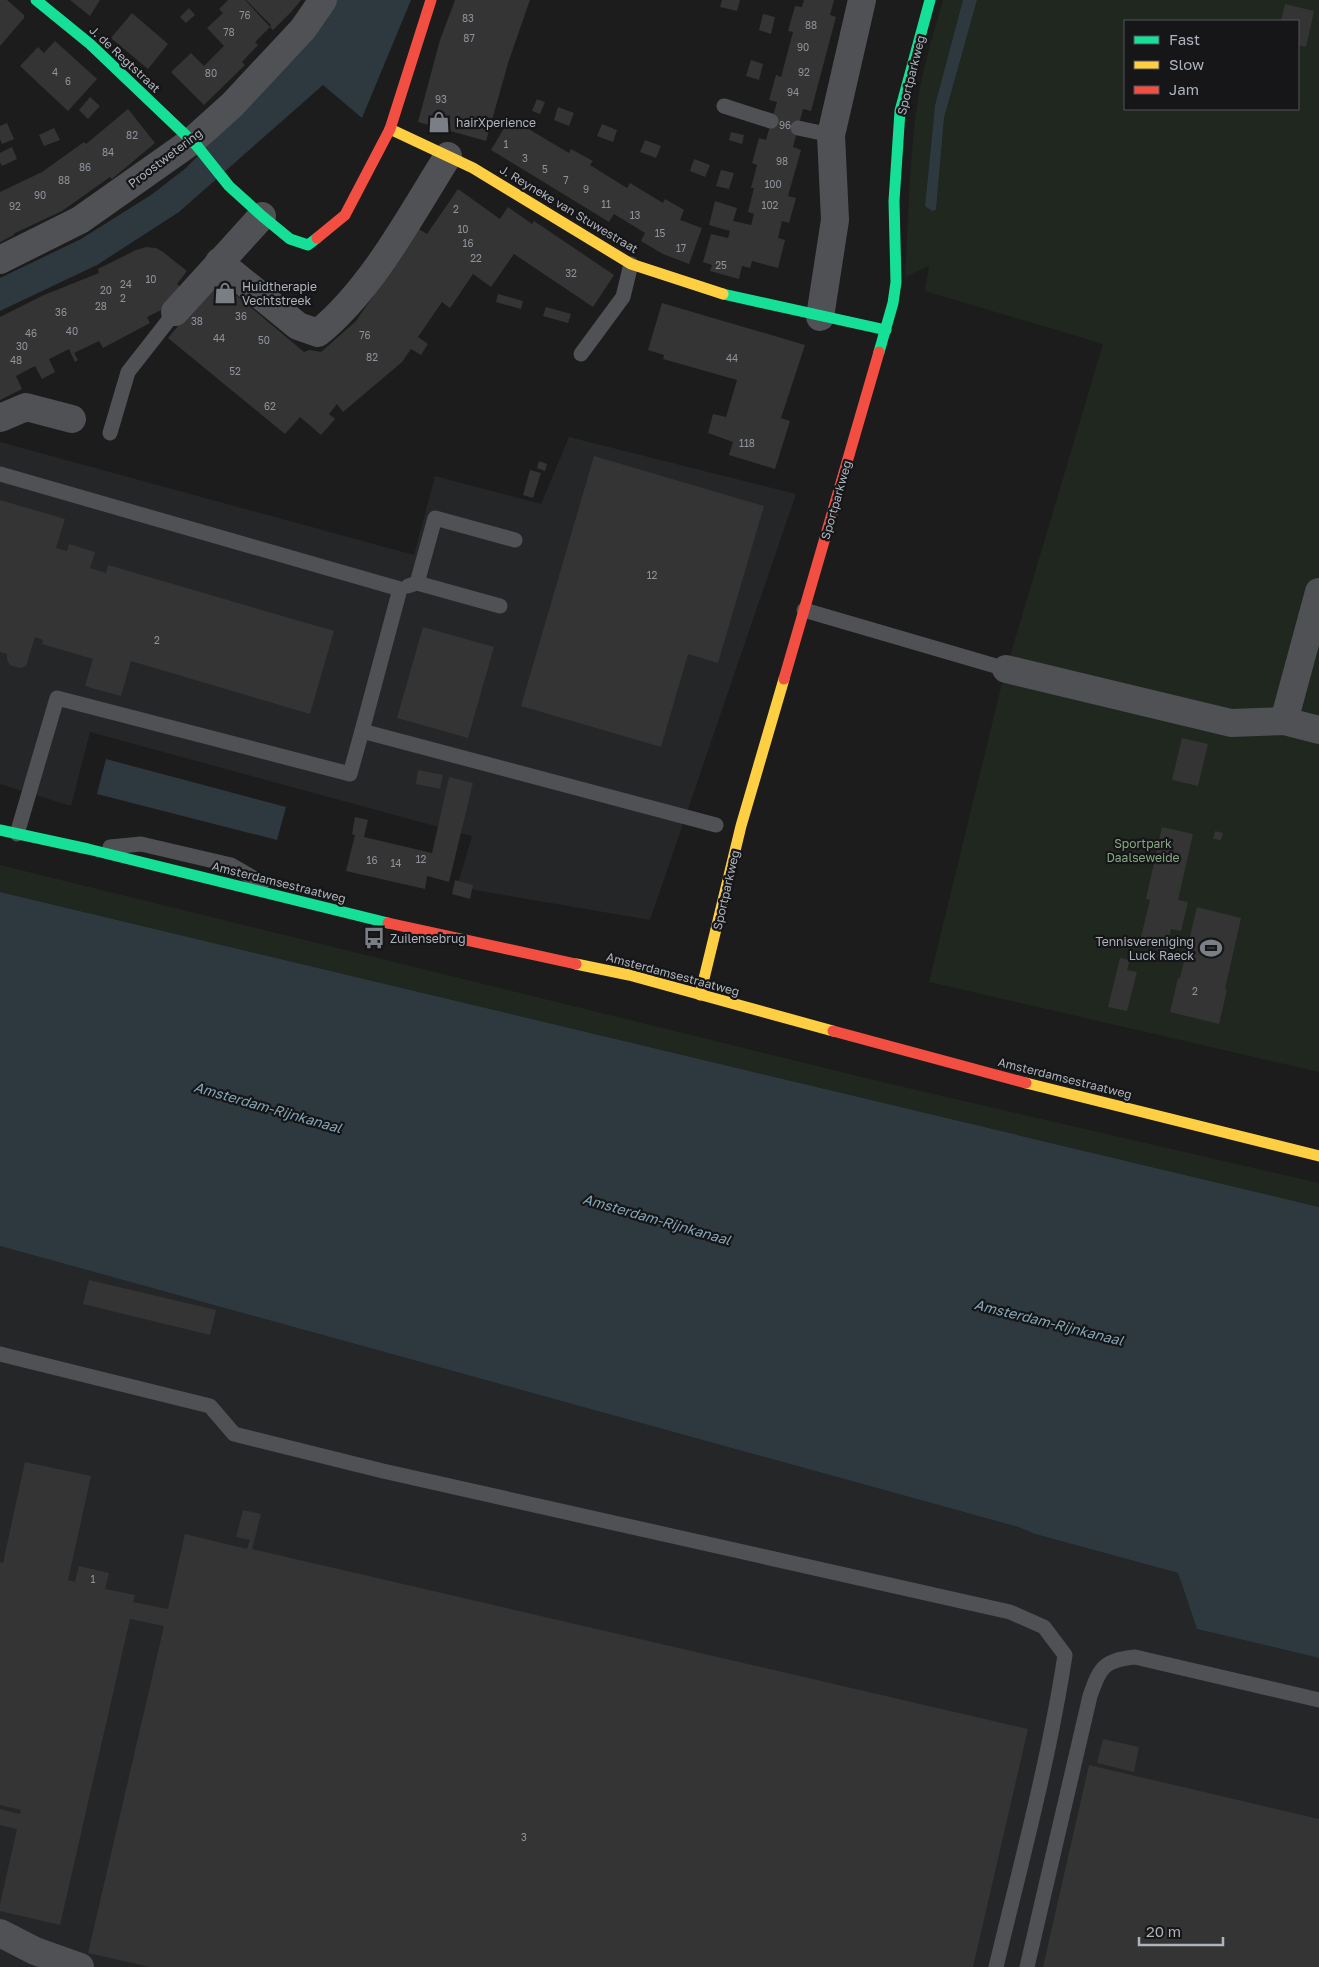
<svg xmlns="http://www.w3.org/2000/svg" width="1319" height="1967" font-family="'Golos Text',sans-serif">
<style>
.built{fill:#252628}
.green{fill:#1f271f;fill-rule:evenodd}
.water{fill:#2d393f}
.building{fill:#343434}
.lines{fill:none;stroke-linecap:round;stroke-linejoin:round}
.lane{stroke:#4f5155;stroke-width:15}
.street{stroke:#4f5155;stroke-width:28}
.fast{stroke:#16e098;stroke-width:11}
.slow{stroke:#ffcf43;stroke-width:11}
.jam{stroke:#f24e42;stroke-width:11}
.labels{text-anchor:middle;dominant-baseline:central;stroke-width:4.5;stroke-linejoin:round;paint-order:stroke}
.number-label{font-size:10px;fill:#8f939b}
.street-label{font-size:12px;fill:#adb3bd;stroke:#161618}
.poi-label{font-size:12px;fill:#adb3bd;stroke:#161618;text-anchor:start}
.park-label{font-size:12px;fill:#85a883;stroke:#161618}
.water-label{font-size:14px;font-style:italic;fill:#83a5b8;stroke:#161618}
</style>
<rect width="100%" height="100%" fill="#1c1c1c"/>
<g class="built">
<path d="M569,437L796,494L650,920L457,887L472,836L90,732L71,806L0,784V442L414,555L435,476L541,504Z"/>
<path d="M0,1246L1018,1527L1035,1534L1178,1573L1197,1629L1319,1658V1967H0Z"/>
</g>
<g class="green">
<path d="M943,0H963L935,105L925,206L932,211L936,210L944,118L977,0H1319V1072L929,982L1002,683L1103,344L925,291L929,266L905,277C909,215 909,154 919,93C925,61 934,31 943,0ZM1125,21H1298V109H1125Z"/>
<path d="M0,865L878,1081L1319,1183V1207L0,892Z"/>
</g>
<g class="water">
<path d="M335,0H411L362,118L323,85L179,212L97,265L0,311V278L81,239L151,195L186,168L304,47Z"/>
<path d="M963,0H977L944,118L936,210L932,211L925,206L935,105Z"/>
<path d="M106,759L286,807L277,840L97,794Z"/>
<path d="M0,892L1319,1207V1658L1197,1629L1178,1573L1035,1534L1018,1527L0,1246Z"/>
</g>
<g class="building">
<path d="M0,0H7L24,15V18L0,46Z"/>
<path d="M70,0H100L90,16Z"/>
<path d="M228,0H245L270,27L255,42L258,45L242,62L245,65L204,105L171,72L191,53L204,66L224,46L207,28L223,13L219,9Z"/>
<path d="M246,0H301L292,11L273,30L270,27L271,25Z"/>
<path d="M455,0H530L509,60L486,141L418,122L440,40Z"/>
<path d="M722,0H740L737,11L720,7Z"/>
<path d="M804,0H834L830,15L836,17L811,111L803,109L793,147L801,150L788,196L796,198L789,223L782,221L778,238L785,240L778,268L752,261L750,268L742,266L739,279L710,271L712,265L703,262L711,234L728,238L730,231L709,225L715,201L737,208L733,221L751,225L754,214L748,212L754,188H751L757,165L752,163L759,138L766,140L777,102L769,100L776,75L781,77L793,32L788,31L795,6L802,7Z"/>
<path d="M1285,4L1314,11L1306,47L1298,45V21H1281Z"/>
<path d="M189,8L195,15L186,23L180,17Z"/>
<path d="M132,13L168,44L148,69L111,38Z"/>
<path d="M763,14L775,17L771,34L759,30Z"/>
<path d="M55,41L97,79L68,111L20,66L38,47L44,53Z"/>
<path d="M751,60L763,64L759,80L746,76Z"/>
<path d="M90,97L100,106L88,119L79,110Z"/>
<path d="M537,99L545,102L540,114L532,111Z"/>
<path d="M558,107L574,113L569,126L554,120Z"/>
<path d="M128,109L155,143L112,179L110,177L62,211L13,234L14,235L0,242V192L42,172L84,142L86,144Z"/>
<path d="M510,118L569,153L571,149L593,161L590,165L627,188L630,183L663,203L665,199L684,210L680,220L702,228L689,264L663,254L641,241L645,233L614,214L609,222L491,150Z"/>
<path d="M7,123L14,139L2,144L0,139V126Z"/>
<path d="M602,124L617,130L613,142L597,136Z"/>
<path d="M54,128L60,140L44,146L39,135Z"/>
<path d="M731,132L744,135L742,144L729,140Z"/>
<path d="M645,140L661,146L656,158L640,152Z"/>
<path d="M12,147L17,159L2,166L0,162V153Z"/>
<path d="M694,159L710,165L705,177L690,171Z"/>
<path d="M721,170L734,173L729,189L716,186Z"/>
<path d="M458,189L500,219L508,207L532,224L534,221L614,275L593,307L514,254L491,287L473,274L450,308L442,302L418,337L428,344L421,355L411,349L402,362L343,412L337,404L329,414L335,419L321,435L300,417L285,434L168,338L217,279L304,352L310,350L321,352L356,321L419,229L427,234Z"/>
<path d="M146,247L156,248L163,252L187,271L177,284L182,288L167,307L147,317L150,323L103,348L99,341L74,353L78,360L75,362L69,349L49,359L55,372L42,379L35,366L16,376L22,389L0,400V317L44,295L99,273L98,269L136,250Z"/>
<path d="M498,294L523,301L521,309L496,302Z"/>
<path d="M662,303L805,345L781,418L790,421L775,469L729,455L733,442L708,433L713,414L726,417L737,380L663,359L664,355L648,350Z"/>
<path d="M546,307L571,314L568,323L543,316Z"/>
<path d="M594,456L764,506L718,663L688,654L661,747L521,706Z"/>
<path d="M539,461L547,464L545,471L537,468Z"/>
<path d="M530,470L541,473L533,498L523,495Z"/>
<path d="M0,500L65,519L56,548L67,551L69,544L95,552L90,568L106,573L108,565L334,631L310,714L131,661L121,696L95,689L85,686L93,659L42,644L43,640L35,637L26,666L20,668L10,665L7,660V654L0,652Z"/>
<path d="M423,627L494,647L468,738L397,718Z"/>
<path d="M1182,738L1208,744L1198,786L1172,780Z"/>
<path d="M418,770L443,775L440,789L416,784Z"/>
<path d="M449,777L473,783L449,882L427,876L425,889L346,871L355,835L352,834L355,817L368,820L364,837L432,853Z"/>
<path d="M1162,827L1193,834L1178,900L1188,902L1181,931L1171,929L1166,951L1139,945L1150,900L1146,899Z"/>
<path d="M1215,831L1223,833L1221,840L1213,839Z"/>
<path d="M455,880L473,885L470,899L452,894Z"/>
<path d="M1197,907L1241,918L1225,989L1227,990L1219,1024L1170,1012L1178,978H1180Z"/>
<path d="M1120,958L1130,960L1127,970L1137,972L1127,1011L1108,1007Z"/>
<path d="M89,1280L216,1310L210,1335L83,1304Z"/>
<path d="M25,1462L91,1476L68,1580L75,1582L79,1566L109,1573L105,1589L135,1595L133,1602L168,1609L185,1534L247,1549L250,1540L236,1537L243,1510L261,1514L252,1549L1028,1729L973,1967H150L88,1953L164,1626L130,1619L60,1925L0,1911V1904L17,1829L0,1825V1809L20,1814L21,1810L0,1805V1562L3,1563Z"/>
<path d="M1103,1739L1139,1747L1134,1772L1097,1763Z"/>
<path d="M1089,1765L1319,1819V1967H1043Z"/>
</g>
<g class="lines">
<g class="lane">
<path d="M724,106L771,121"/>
<path d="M798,128L831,135"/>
<path d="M581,354L623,297L631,264"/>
<path d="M110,433L128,372L175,312"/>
<path d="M0,474L400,589L362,731L716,825"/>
<path d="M417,583L435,518L515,540"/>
<path d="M408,586L417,583L500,606"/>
<path d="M804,610L1006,669"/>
<path d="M17,834L57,698L350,774L362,731"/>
<path d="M110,847L141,844L231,865L262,883"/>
<path d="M0,1354L210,1406L234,1434L383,1471L1010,1612L1044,1627L1065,1655C1049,1760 1021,1863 996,1967"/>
<path d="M1027,1967L1090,1696C1100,1668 1103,1660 1135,1657L1319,1700"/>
</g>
<g class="street">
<path d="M0,260L80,220L192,141L232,105L303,29L323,0"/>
<path d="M219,262L298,326L318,333C373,288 410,216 448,156"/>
<path d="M175,312L262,216"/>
<path d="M820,317L835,220L831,135L862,0"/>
<path d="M0,418L26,407L72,419"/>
<path d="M1006,669L1231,723L1284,721L1319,730"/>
<path d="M1284,721L1319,592"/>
<path d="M0,1933L35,1951L80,1967"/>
</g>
<g class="fast">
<path d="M36,0L90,44L197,146L229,186L262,216L290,239L308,245L317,238"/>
<path d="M723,294L886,330"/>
<path d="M879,352L893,303L896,282L894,201L900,111L930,0"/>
<path d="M0,830L88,849L388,923"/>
</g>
<g class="slow">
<path d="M390,129L473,168L631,264L723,294"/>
<path d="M576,964L629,975L833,1031"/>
<path d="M700,995L741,826L784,679"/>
<path d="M1026,1083L1319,1156"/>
</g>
<g class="jam">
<path d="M317,238L345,215L390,129L431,0"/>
<path d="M784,679L879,352"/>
<path d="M388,923L576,964"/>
<path d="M833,1031L1026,1083"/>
</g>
</g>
<defs>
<g id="shop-bare" transform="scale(1.725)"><path d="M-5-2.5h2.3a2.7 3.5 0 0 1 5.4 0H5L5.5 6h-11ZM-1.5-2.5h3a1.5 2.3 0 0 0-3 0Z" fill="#7a7e85" stroke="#161618" stroke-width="2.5" paint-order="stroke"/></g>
<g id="bus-bare" transform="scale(1.725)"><path d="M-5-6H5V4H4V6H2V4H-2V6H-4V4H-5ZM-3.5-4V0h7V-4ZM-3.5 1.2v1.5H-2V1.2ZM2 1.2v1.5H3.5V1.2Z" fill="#7a7e85" stroke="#161618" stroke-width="2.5" paint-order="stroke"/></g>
<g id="stadium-bare" transform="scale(1.725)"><path d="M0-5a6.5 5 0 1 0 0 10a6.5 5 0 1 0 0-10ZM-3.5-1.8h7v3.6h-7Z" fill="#7a7e85" stroke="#161618" stroke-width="2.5" paint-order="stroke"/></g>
</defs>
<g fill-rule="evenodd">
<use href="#shop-bare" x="439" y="122"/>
<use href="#shop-bare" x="225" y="293"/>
<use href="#bus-bare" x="374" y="938"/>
<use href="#stadium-bare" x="1211" y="948"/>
</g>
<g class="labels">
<g class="number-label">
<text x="245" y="15">76</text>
<text x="468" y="18">83</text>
<text x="811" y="25">88</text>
<text x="229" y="32">78</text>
<text x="469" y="38">87</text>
<text x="803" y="47">90</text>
<text x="55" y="72">4</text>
<text x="804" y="72">92</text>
<text x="211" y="73">80</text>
<text x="68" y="81">6</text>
<text x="793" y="92">94</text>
<text x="441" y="99">93</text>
<text x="785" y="125">96</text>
<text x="132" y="135">82</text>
<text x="506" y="144">1</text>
<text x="108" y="152">84</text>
<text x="525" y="158">3</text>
<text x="782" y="161">98</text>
<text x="85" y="167">86</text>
<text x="545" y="169">5</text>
<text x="64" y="180">88</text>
<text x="566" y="180">7</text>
<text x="773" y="184">100</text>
<text x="586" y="189">9</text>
<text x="40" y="195">90</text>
<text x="606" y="204">11</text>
<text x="770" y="205">102</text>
<text x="15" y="206">92</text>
<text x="456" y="209">2</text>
<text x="635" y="215">13</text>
<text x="463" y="229">10</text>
<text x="660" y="233">15</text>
<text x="468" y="243">16</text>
<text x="681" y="248">17</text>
<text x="476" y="258">22</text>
<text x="721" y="265">25</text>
<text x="571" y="273">32</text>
<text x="151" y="279">10</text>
<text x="126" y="284">24</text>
<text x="106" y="290">20</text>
<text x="123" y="298">2</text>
<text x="101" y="306">28</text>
<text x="61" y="312">36</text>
<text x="241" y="316">36</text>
<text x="197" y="321">38</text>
<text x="72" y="331">40</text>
<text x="31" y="333">46</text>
<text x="365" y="335">76</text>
<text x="219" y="338">44</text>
<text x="264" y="340">50</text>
<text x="22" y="346">30</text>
<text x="372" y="357">82</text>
<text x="732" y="358">44</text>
<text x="16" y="360">48</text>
<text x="235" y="371">52</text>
<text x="270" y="406">62</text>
<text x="747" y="443">118</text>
<text x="652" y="575">12</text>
<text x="157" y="640">2</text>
<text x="421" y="859">12</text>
<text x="372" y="860">16</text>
<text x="396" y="863">14</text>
<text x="1195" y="991">2</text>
<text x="93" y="1579">1</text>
<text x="524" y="1837">3</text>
</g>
<g class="street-label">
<text transform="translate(125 59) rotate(43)">J. de Regtstraat</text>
<text transform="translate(911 75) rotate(-76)">Sportparkweg</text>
<text transform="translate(165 158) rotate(-37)">Proostwetering</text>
<text transform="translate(569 209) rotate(31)">J. Reyneke van Stuwestraat</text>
<text transform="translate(836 500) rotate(-74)">Sportparkweg</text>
<text transform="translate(279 882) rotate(14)">Amsterdamsestraatweg</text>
<text transform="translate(726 890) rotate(-77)">Sportparkweg</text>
<text transform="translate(673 974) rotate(15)">Amsterdamsestraatweg</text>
<text transform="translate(1065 1078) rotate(14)">Amsterdamsestraatweg</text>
</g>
<g class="poi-label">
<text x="456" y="122">hairXperience</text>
<text x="242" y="286">Huidtherapie<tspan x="242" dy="14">Vechtstreek</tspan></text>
<text x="390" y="938">Zuilensebrug</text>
<text x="1194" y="941" text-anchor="end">Tennisvereniging<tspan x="1194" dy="14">Luck Raeck</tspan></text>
</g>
<g class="park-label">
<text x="1143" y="843">Sportpark<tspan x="1143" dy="14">Daalseweide</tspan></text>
</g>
<g class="water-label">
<text transform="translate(268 1107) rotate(16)">Amsterdam-Rijnkanaal</text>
<text transform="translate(657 1219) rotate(16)">Amsterdam-Rijnkanaal</text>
<text transform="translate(1049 1322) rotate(14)">Amsterdam-Rijnkanaal</text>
</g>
</g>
<rect x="1124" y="20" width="175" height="90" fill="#161618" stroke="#52555a"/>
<rect x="1134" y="36" width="25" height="8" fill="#16e098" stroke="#52555a"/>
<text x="1169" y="45" font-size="15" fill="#adb3bd">Fast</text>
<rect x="1134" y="61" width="25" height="8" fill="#ffcf43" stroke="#52555a"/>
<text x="1169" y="70" font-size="15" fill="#adb3bd">Slow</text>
<rect x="1134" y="86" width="25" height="8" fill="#f24e42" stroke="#52555a"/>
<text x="1169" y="95" font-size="15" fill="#adb3bd">Jam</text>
<path d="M1139 1937v8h84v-8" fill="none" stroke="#adb3bd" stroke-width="2.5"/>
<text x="1146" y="1937" font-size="15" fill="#adb3bd" stroke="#161618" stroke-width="4" paint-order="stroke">20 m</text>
</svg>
